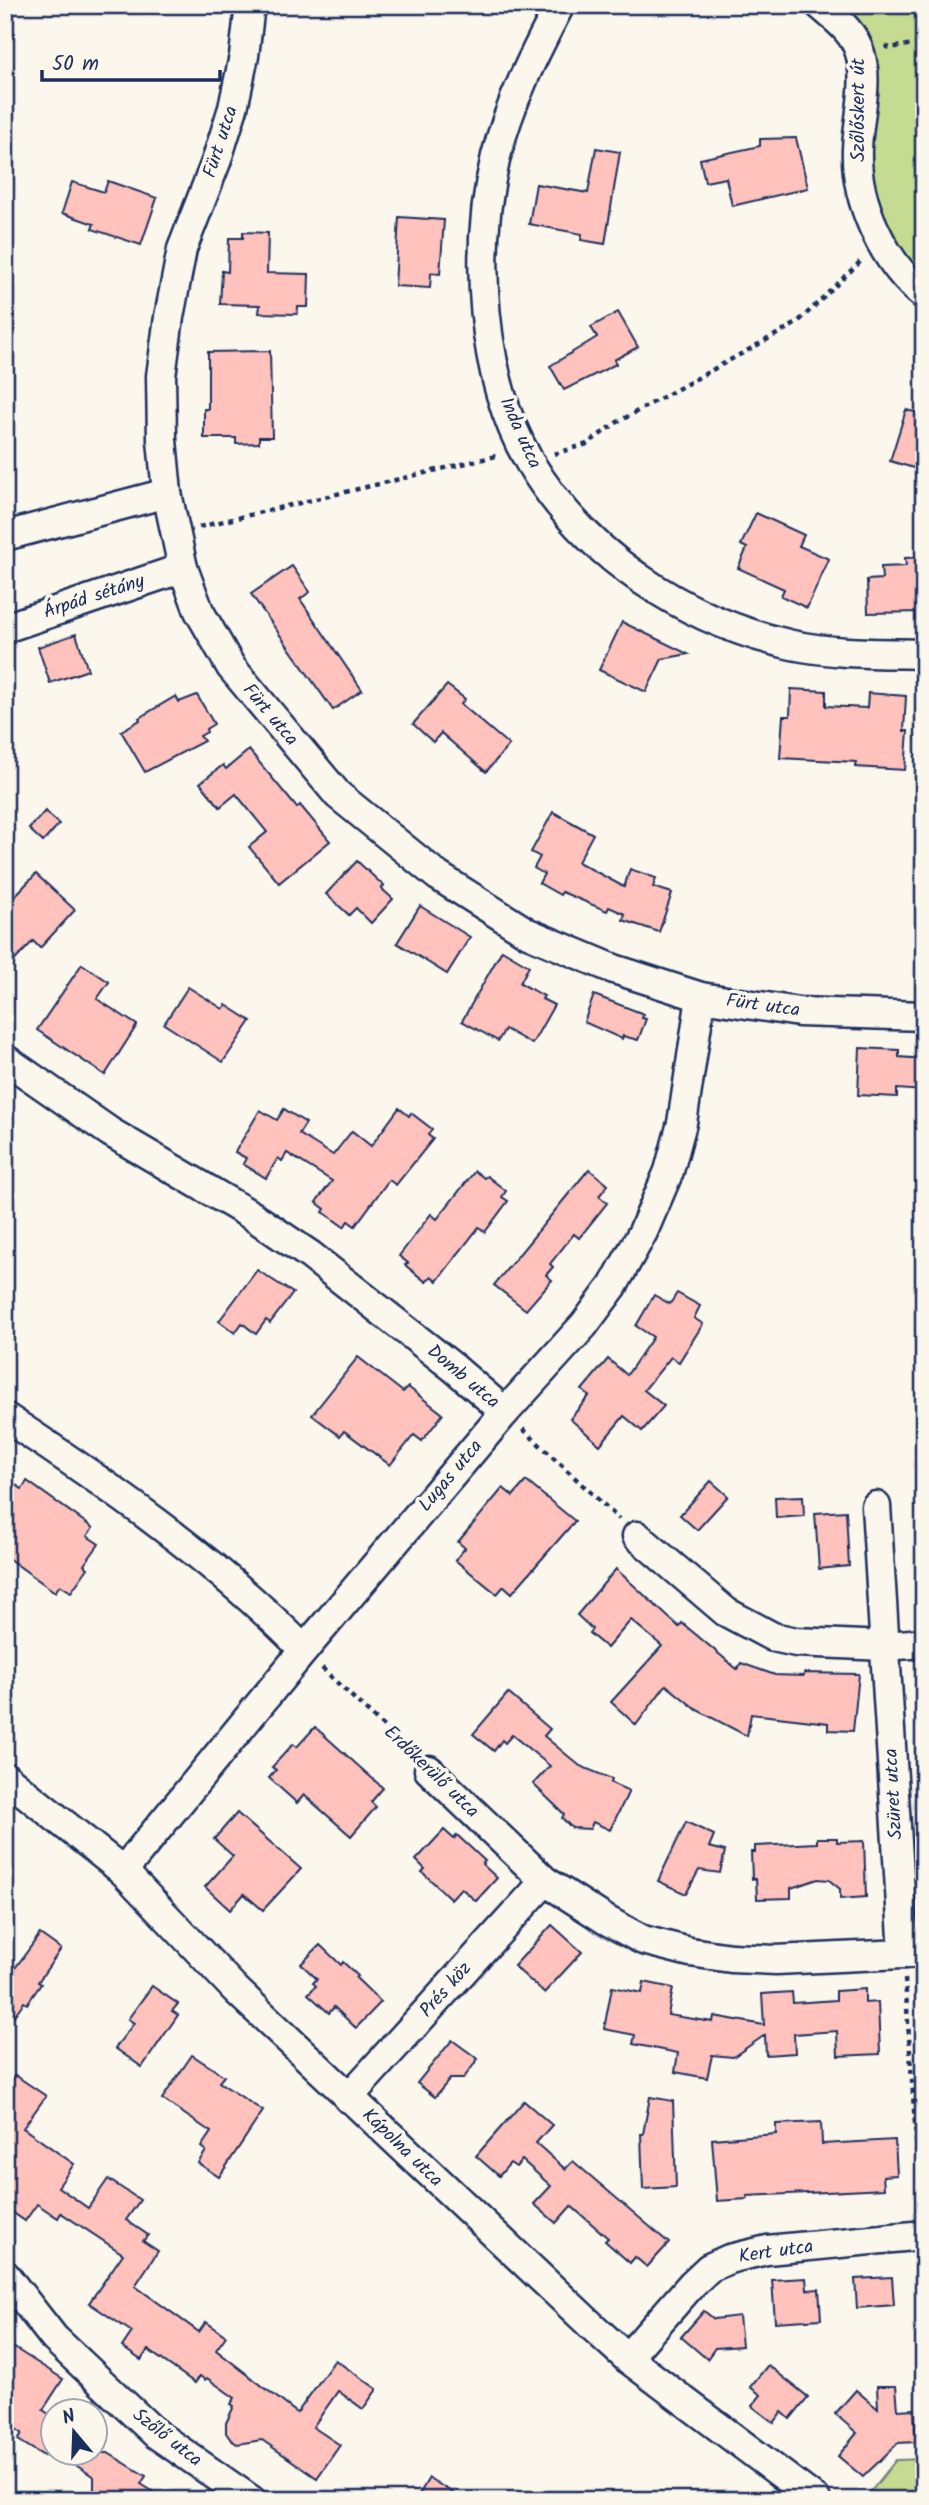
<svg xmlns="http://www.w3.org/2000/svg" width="929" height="2505" font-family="Kalam,sans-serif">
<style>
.green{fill:#c4db91;stroke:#708578;stroke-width:2}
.building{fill:#ffc2bd;stroke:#1b2f5e;stroke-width:2}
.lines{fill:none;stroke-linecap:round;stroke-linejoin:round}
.minor-casing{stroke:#1b2f5e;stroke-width:33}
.path{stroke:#1b2f5e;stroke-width:4.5;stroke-dasharray:5 5;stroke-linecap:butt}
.minor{stroke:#fbf7ec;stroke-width:28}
.labels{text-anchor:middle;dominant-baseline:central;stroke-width:7;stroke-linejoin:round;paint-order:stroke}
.street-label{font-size:19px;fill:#1b2f5e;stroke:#fbf7ec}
</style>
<rect width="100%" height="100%" fill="#fbf7ec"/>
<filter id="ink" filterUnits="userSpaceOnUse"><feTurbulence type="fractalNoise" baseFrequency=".0143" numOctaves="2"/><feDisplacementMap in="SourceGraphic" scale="14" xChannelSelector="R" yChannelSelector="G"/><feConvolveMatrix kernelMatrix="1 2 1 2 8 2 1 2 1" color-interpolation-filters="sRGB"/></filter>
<g filter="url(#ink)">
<g class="green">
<path d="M839,5H924V281L902,255L885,221L873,176L870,132L879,92L874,53Z"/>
<path d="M924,2459V2500H864L896,2460Z"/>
</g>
<g class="building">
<path d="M796,138L808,188L732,206L726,178L705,182L700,159L760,146V139Z"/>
<path d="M596,148L620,152L605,244L581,240L582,234L529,224L536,184L588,193Z"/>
<path d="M108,181L157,198L141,245L92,229L94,224L62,213L72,182L104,192Z"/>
<path d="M399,217L444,220L440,274L431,273L430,288L395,286Z"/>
<path d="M243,232L268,233L267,273L309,274L308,307H298L297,314L259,313L260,305L220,304L222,271L228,272L229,238H243Z"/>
<path d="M618,312L638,347L614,360L616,364L564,390L550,366L597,337L591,327Z"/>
<path d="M270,351L272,437H259V443L236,444V438H204V409H208V352Z"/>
<path d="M906,410L924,414V448L917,469L890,461Z"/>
<path d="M756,513L804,535L799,546L829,559L807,608L781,596L784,589L738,568L747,548L741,545Z"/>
<path d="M924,557V612L868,613L867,580L882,579L881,567L906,566L905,558Z"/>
<path d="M292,566L310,592L300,599L362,690L333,710L251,594Z"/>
<path d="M622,622L688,654L662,659L646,692L599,670Z"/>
<path d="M76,634L88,670L50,683L38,647Z"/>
<path d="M447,685L465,699L461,704L509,745L486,772L441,733L433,742L413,724Z"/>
<path d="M791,689L826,691V706L867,708L868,693L906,696L904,731H908L905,770L855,767L856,762L780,758L783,716H790Z"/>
<path d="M197,695L214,724L206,729L207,732L200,736L204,741L145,772L121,731L140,720L139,718L176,696L179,702Z"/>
<path d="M249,750L297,808L300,805L330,841L279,883L249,847L267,832L236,794L220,807L200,783L223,765L226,769Z"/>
<path d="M45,811L59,824L43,842L29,829Z"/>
<path d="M553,812L593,834L578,862L624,887L630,869L656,878L653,887L672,893L659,932L623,920L625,914L609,907L607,911L562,892L560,895L539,883L544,874L534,868L540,857L531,852Z"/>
<path d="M357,861L384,886L381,888L393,899L371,923L356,908L349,915L326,894Z"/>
<path d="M36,874L75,910L40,948L33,941L5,971V906Z"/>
<path d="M420,906L470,937L447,974L397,943Z"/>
<path d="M502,950L529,966L520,983L544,996L542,999L554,1005L532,1044L505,1029L498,1041L462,1021Z"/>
<path d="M82,964L109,982L97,999L137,1025L105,1075L37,1030Z"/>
<path d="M188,987L223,1009L226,1005L251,1021L223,1062L164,1024Z"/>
<path d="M594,995L644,1014L642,1018L646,1019L638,1040L623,1036L622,1039L584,1022Z"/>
<path d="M860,1048L899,1050V1057L924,1059V1091L897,1089V1097L858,1095Z"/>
<path d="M399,1108L409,1116L411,1113L432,1129L428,1135L433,1139L396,1185L389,1180L355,1226L348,1221L344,1227L323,1212L325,1209L316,1202L332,1181L287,1153L282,1161L278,1158L266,1178L243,1164L246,1158L235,1152L260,1110L277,1120L284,1109L306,1123L299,1134L333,1155L352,1131L371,1146Z"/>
<path d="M589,1169L608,1185L599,1196L607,1203L579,1238L574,1234L550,1264L553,1267L546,1275L552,1280L526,1310L494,1285Z"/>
<path d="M475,1171L484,1178L487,1176L506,1191L502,1197L508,1201L485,1232L479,1227L437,1281L431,1276L426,1282L405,1265L408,1263L399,1256L431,1214L437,1219Z"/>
<path d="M257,1270L293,1293L270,1323L266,1320L256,1334L242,1323L235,1333L219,1321Z"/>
<path d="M677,1293L700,1306L694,1318L703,1324L679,1362L671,1357L644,1390L664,1406L642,1431L624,1416L600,1445L570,1419L589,1396L582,1390L608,1359L627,1375L653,1337L636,1326L654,1295L670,1304Z"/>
<path d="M358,1357L403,1392L408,1387L443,1414L422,1441L414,1435L390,1465L344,1431L340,1436L312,1415Z"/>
<path d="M5,1477L22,1489L27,1481L93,1528L87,1536L99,1544L84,1565L88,1568L71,1592L60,1585L55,1592L5,1556Z"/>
<path d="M526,1481L575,1521L512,1593L504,1586L497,1594L455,1560L465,1548L458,1542L503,1488L513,1496Z"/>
<path d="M711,1481L728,1496L697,1530L680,1515Z"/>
<path d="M803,1496L804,1516L776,1518L775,1497Z"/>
<path d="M846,1511L849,1566L819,1569L815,1513Z"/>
<path d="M616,1569L679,1627L682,1623L737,1669L741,1663L775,1675L804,1676V1673L859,1674L853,1731L828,1730V1723L751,1714L747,1736L697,1710L666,1685L636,1725L611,1702L662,1646L631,1620L607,1648L589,1633L592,1629L577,1615Z"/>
<path d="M508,1693L550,1729L544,1736L580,1766L612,1779L611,1783L629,1791L610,1830L593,1822L590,1829L572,1828L562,1818L564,1814L533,1784L550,1766L512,1735L505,1743L502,1740L494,1751L473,1734Z"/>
<path d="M315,1727L383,1788L371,1802L376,1807L351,1836L304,1795L297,1803L269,1778L276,1770L272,1767L293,1744L297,1747Z"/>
<path d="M237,1813L301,1869L263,1910L244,1894L230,1910L205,1887L233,1856L214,1839Z"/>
<path d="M686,1822L714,1835L709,1847L725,1851L720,1873L699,1870L686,1894L658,1881Z"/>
<path d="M444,1830L454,1839L457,1835L485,1861L482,1864L497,1878L476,1901L461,1888L451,1899L422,1872L425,1869L416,1860Z"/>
<path d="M817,1838H837V1842L864,1841L866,1897L840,1899V1889L829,1880L818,1879L791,1888V1898L757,1899L756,1879H752L751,1852H755V1846L817,1843Z"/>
<path d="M552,1925L582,1952L544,1993L514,1966Z"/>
<path d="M40,1934L61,1949L38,1982L41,1984L27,2004L24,2002L5,2028V1982Z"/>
<path d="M320,1945L341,1965L343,1962L358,1976L356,1978L381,2002L356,2028L334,2007L329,2013L308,1994L316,1986L313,1983L317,1979L301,1964Z"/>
<path d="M644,1982L673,1988L668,2015L713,2022L714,2016L764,2025L762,1994L792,1992L793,2003L836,2000V1991L865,1989V2003L878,2002L880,2054L838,2056L837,2031L794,2034L795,2053L766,2055L765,2035L733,2057L712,2055L707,2078L675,2072L678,2053L633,2044L635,2035L604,2029L612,1987L642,1993Z"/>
<path d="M152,1986L178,2004L172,2011L178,2015L142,2067L115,2048L134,2023L128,2019Z"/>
<path d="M452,2040L478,2059L463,2079H450L435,2097L417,2083Z"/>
<path d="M192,2055L224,2076L219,2082L263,2111L219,2177L198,2163L206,2151L201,2147L211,2132L162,2099Z"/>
<path d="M15,2075L46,2096L23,2128L74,2164L58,2187L88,2208L108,2179L140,2200L126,2220L148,2235L143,2241L158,2251L135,2286L199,2332L206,2322L226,2336L216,2350L297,2413L335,2360L377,2389L363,2409L338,2391L313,2427L340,2445L317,2478L262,2440L237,2444L231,2440L226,2433V2423L234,2406L231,2404L235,2398L207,2378L205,2380L200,2376L195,2383L148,2350L141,2360L122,2347L132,2332L89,2303L123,2254L61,2213L58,2218L37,2204L25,2221L5,2207V2089Z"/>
<path d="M650,2097L673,2101L676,2187L643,2189L641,2134H643Z"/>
<path d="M524,2101L552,2125L536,2143L565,2169L573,2161L669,2243L647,2267L635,2257L630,2263L605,2241L608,2238L571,2206L556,2223L534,2204L551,2186L522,2160L516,2167L510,2163L499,2176L476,2156Z"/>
<path d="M821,2122L822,2144L895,2140L897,2175L883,2176L884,2189L747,2196V2199L717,2201L712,2139L776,2134V2124Z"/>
<path d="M892,2277L894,2305L857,2308L855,2279Z"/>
<path d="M806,2278L807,2290L819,2289L821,2319L775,2322L772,2280Z"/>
<path d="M704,2311L714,2319L739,2316L742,2346L715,2348L707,2359L681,2337Z"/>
<path d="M5,2342L63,2379L43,2410L52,2416V2443L44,2456L18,2440L22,2433L5,2422Z"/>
<path d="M768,2365L808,2397L790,2419L782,2412L774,2423L752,2406L761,2395L750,2387Z"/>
<path d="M877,2386H896L898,2410L914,2409L916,2442L898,2443L863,2477L838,2456L857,2433L835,2414L856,2390L878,2409Z"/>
<path d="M57,2453H108L146,2476L141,2484L167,2500H94V2477Z"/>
<path d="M429,2478L464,2500H416Z"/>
</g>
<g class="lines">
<g class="minor-casing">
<g id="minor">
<path d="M250,5L244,56L233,108L216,162L182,249L169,317L161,376L162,440L167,493L183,568L199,611L231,667L338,795L438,876L528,933L614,969L701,997L799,1012L924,1016"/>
<path d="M560,5C534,54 510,102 496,156C473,250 480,376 529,461C585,556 685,621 792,645C835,654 880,653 924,654"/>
<path d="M820,5C836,19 854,32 860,53C869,83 858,118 857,149C855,201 883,262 924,295"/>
<path d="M5,536L167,493"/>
<path d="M5,628L183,568"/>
<path d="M5,1059L110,1132L251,1215L310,1255L454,1368L505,1412"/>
<path d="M5,1417C107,1484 220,1563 304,1650"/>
<path d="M876,1506L904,1954"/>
<path d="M637,1536L726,1612L773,1637L796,1642L885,1646L924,1643"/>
<path d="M429,1770L545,1881L606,1920L643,1940L690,1952L731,1958L776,1960L924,1953"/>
<path d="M5,1777L123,1871L236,1990L594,2328L627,2358L816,2500"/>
<path d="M123,1871L304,1650L505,1412L584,1325L613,1286L643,1232L669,1171L682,1123L701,997"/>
<path d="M348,2098L545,1881"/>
<path d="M5,2275L54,2338L156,2434L251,2500"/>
<path d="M627,2358L692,2284L709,2268L729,2259L767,2250L924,2235"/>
</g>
</g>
<g class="path">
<path d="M885,46L890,48L924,42"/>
<path d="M554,454L587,444L616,423L797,323L863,259"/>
<path d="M199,527L500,455"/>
<path d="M523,1429L619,1519"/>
<path d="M322,1668L412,1754"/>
<path d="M905,1979L921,2211"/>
</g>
<use href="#minor" class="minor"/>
</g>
</g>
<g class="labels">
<g class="street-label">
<text transform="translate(859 110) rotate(-90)">Szőlőskert út</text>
<text transform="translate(221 142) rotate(-72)">Fürt utca</text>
<text transform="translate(520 433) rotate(66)">Inda utca</text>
<text transform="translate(94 597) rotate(-18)">Árpád sétány</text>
<text transform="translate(270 715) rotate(50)">Fürt utca</text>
<text transform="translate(763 1006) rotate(8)">Fürt utca</text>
<text transform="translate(463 1377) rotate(40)">Domb utca</text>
<text transform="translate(451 1476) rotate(-50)">Lugas utca</text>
<text transform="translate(431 1772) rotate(44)">Erdőkerülő utca</text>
<text transform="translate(894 1794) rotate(-93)">Szüret utca</text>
<text transform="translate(446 1990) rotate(-48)">Prés köz</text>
<text transform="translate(402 2148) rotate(44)">Kápolna utca</text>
<text transform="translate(776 2252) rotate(-8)">Kert utca</text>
<text transform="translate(167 2438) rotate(38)">Szőlő utca</text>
</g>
</g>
<rect width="929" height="2505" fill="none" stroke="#fbf7ec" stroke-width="28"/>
<rect x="14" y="14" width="901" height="2477" fill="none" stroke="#1b2f5e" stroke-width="2.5" filter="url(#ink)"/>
<g transform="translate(74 2432) rotate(341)"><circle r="33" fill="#fbf7ec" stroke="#a1a7b3" stroke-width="2"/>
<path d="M0-5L12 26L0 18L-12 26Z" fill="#1b2f5e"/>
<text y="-10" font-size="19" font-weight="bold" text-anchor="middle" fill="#1b2f5e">N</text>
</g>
<path d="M42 70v10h178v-10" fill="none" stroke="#1b2f5e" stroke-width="3.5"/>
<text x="52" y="70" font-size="21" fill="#1b2f5e" stroke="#fbf7ec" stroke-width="5" paint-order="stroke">50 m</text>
</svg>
